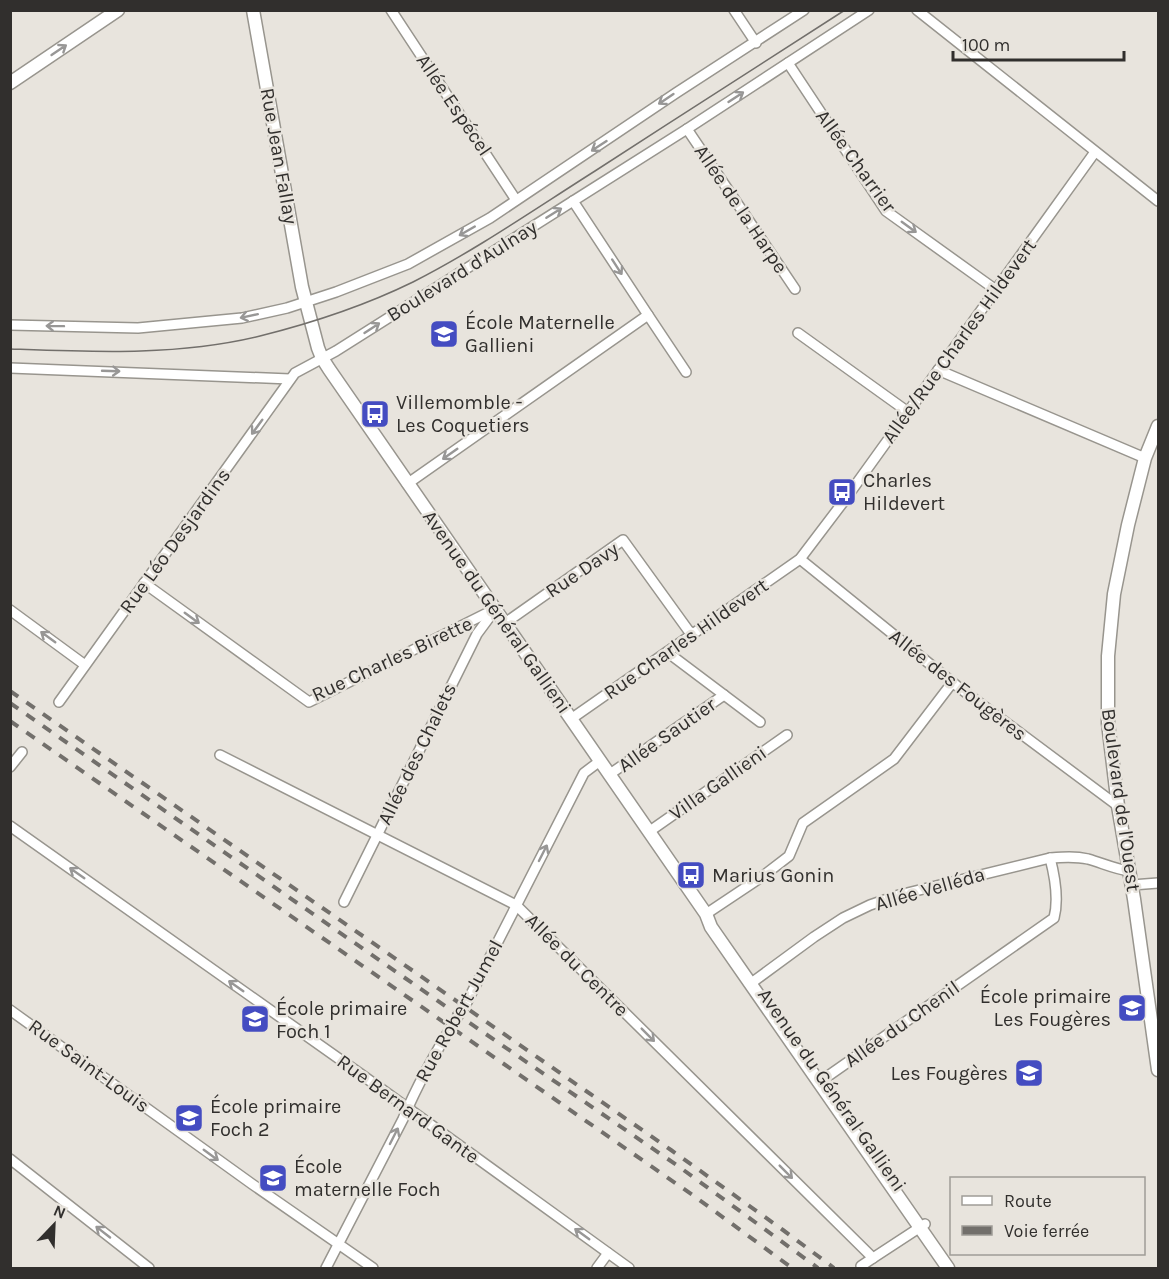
<svg xmlns="http://www.w3.org/2000/svg" width="1169" height="1279" font-family="Karla,sans-serif">
<style>
.lines{fill:none;stroke-linecap:round;stroke-linejoin:round}
.minor-casing{stroke:#98958e;stroke-width:12}
.tertiary-casing{stroke:#98958e;stroke-width:15}
.minor{stroke:#fff;stroke-width:9}
.tertiary{stroke:#fff;stroke-width:12}
.tram{stroke:#726f6b;stroke-width:1.5}
.rail{stroke:#726f6b;stroke-width:4;stroke-dasharray:10 10;stroke-linecap:butt}
.oneway{stroke:#989796}
.labels{text-anchor:middle;dominant-baseline:central;stroke-width:5;stroke-linejoin:round;paint-order:stroke}
.street-label{font-size:20px;fill:#312f2d;stroke:#e8e4dd}
.poi-label{font-size:20px;fill:#312f2d;stroke:#e8e4dd;text-anchor:start}
</style>
<rect width="100%" height="100%" fill="#e8e4dd"/>
<g class="lines">
<g class="minor-casing">
<g id="minor">
<path d="M391,10L516,200"/>
<path d="M734,10L756,43"/>
<path d="M917,10L1158,201"/>
<path d="M788,63L886,211L996,290"/>
<path d="M687,129L795,289"/>
<path d="M648,315L686,372"/>
<path d="M10,325L138,328L242,318L287,308L336,292L408,264L490,218L676,93L804,10"/>
<path d="M798,333L908,412"/>
<path d="M10,368L290,379"/>
<path d="M938,370L1145,458"/>
<path d="M407,484L648,315L573,201"/>
<path d="M800,559L957,686L1118,806"/>
<path d="M144,583L309,702L495,609"/>
<path d="M10,610L85,665"/>
<path d="M505,623L623,540L688,630L693,634"/>
<path d="M667,652L760,722"/>
<path d="M59,702L295,373L336,351L687,129L869,10"/>
<path d="M571,719L800,559L844,501L1095,152"/>
<path d="M220,755L516,905L873,1258L925,1224"/>
<path d="M10,767L22,752"/>
<path d="M610,774L724,695"/>
<path d="M10,826L362,1075L629,1268"/>
<path d="M650,831L787,735"/>
<path d="M1132,885L1158,883"/>
<path d="M344,902L477,634L494,611"/>
<path d="M706,914L763,876L789,856L803,823L894,759L952,683"/>
<path d="M750,984L814,937L843,918L870,905L899,895L1050,858C1063,857 1075,856 1088,859C1102,863 1115,869 1129,871"/>
<path d="M10,1010L252,1184L373,1268"/>
<path d="M818,1083L1054,918C1059,899 1055,877 1050,858"/>
<path d="M10,1159L149,1268"/>
<path d="M861,1266L873,1258"/>
<path d="M326,1268L403,1119C420,1078 443,1039 467,1002L584,773L600,761"/>
<path d="M597,1268L608,1253"/>
</g>
</g>
<g class="tertiary-casing">
<g id="tertiary">
<path d="M253,10L302,287L318,348L322,358L329,369L706,914L711,927L948,1268"/>
<path d="M10,83L118,10"/>
<path d="M1158,426L1145,458L1128,525L1114,594L1108,656V723L1118,806L1134,899L1158,1070"/>
</g>
</g>
<use href="#minor" class="minor"/>
<use href="#tertiary" class="tertiary"/>
<path class="tram" d="M10,349C94,352 178,356 260,336C312,323 364,306 413,282C476,250 535,209 595,171C678,117 761,64 845,10"/>
<g class="rail">
<path d="M10,691L671,1150L783,1230L834,1268"/>
<path d="M10,703L461,1017L678,1166L818,1268"/>
<path d="M10,721L694,1196L792,1268"/>
</g>
</g>
<defs><path id="oneway-shaft" d="M-6 0H5M1.5-3L5.5 0L1.5 3" fill="none" stroke-width="1.6" stroke-linecap="round" stroke-linejoin="round" transform="scale(1.5)"/></defs>
<g class="oneway">
<use href="#oneway-shaft" transform="translate(59 50) rotate(-34)"/>
<use href="#oneway-shaft" transform="translate(736 97) rotate(-33)"/>
<use href="#oneway-shaft" transform="translate(666 99) rotate(146)"/>
<use href="#oneway-shaft" transform="translate(599 146) rotate(147)"/>
<use href="#oneway-shaft" transform="translate(554 213) rotate(-32)"/>
<use href="#oneway-shaft" transform="translate(909 227) rotate(36)"/>
<use href="#oneway-shaft" transform="translate(467 231) rotate(150)"/>
<use href="#oneway-shaft" transform="translate(617 267) rotate(57)"/>
<use href="#oneway-shaft" transform="translate(249 316) rotate(168)"/>
<use href="#oneway-shaft" transform="translate(55 326) rotate(-179)"/>
<use href="#oneway-shaft" transform="translate(372 328) rotate(-33)"/>
<use href="#oneway-shaft" transform="translate(111 371) rotate(2)"/>
<use href="#oneway-shaft" transform="translate(257 427) rotate(126)"/>
<use href="#oneway-shaft" transform="translate(450 454) rotate(145)"/>
<use href="#oneway-shaft" transform="translate(192 618) rotate(36)"/>
<use href="#oneway-shaft" transform="translate(48 637) rotate(-144)"/>
<use href="#oneway-shaft" transform="translate(543 853) rotate(-63)"/>
<use href="#oneway-shaft" transform="translate(77 873) rotate(-145)"/>
<use href="#oneway-shaft" transform="translate(236 986) rotate(-145)"/>
<use href="#oneway-shaft" transform="translate(648 1035) rotate(45)"/>
<use href="#oneway-shaft" transform="translate(394 1136) rotate(-63)"/>
<use href="#oneway-shaft" transform="translate(211 1155) rotate(36)"/>
<use href="#oneway-shaft" transform="translate(786 1172) rotate(45)"/>
<use href="#oneway-shaft" transform="translate(103 1232) rotate(-142)"/>
<use href="#oneway-shaft" transform="translate(582 1234) rotate(-144)"/>
</g>
<defs>
<g id="school-square" transform="scale(1.5)"><rect x="-9" y="-9" width="18" height="18" rx="4" fill="#444cc1" stroke="#e8e4dd"/><path d="M0-5L7-2L0 1L-7-2ZM-4 1L0 2.5L4 1V4Q0 6-4 4Z" fill="#fff"/></g>
<g id="bus-square" transform="scale(1.5)"><rect x="-9" y="-9" width="18" height="18" rx="4" fill="#444cc1" stroke="#e8e4dd"/><path d="M-5-6H5V4H4V6H2V4H-2V6H-4V4H-5ZM-3.5-4V0h7V-4ZM-3.5 1.2v1.5H-2V1.2ZM2 1.2v1.5H3.5V1.2Z" fill="#fff"/></g>
</defs>
<g fill-rule="evenodd">
<use href="#school-square" x="444" y="334"/>
<use href="#bus-square" x="375" y="414"/>
<use href="#bus-square" x="842" y="492"/>
<use href="#bus-square" x="691" y="875"/>
<use href="#school-square" x="1132" y="1008"/>
<use href="#school-square" x="255" y="1019"/>
<use href="#school-square" x="1029" y="1073"/>
<use href="#school-square" x="189" y="1118"/>
<use href="#school-square" x="273" y="1178"/>
</g>
<g class="labels">
<g class="street-label">
<text transform="translate(454 105) rotate(56)">Allée Espécel</text>
<text transform="translate(279 156) rotate(80)">Rue Jean Fallay</text>
<text transform="translate(856 161) rotate(54)">Allée Charrier</text>
<text transform="translate(741 209) rotate(56)">Allée de la Harpe</text>
<text transform="translate(462 271) rotate(-32)">Boulevard d'Aulnay</text>
<text transform="translate(959 341) rotate(-54)">Allée/Rue Charles Hildevert</text>
<text transform="translate(175 541) rotate(-54)">Rue Léo Desjardins</text>
<text transform="translate(582 570) rotate(-34)">Rue Davy</text>
<text transform="translate(497 612) rotate(55)">Avenue du Général Gallieni</text>
<text transform="translate(686 639) rotate(-35)">Rue Charles Hildevert</text>
<text transform="translate(392 659) rotate(-25)">Rue Charles Birette</text>
<text transform="translate(958 685) rotate(38)">Allée des Fougères</text>
<text transform="translate(667 735) rotate(-35)">Allée Sautier</text>
<text transform="translate(417 754) rotate(-64)">Allée des Chalets</text>
<text transform="translate(718 783) rotate(-35)">Villa Gallieni</text>
<text transform="translate(1121 800) rotate(82)">Boulevard de l'Ouest</text>
<text transform="translate(930 889) rotate(-16)">Allée Velléda</text>
<text transform="translate(577 965) rotate(45)">Allée du Centre</text>
<text transform="translate(459 1011) rotate(-61)">Rue Robert Jumel</text>
<text transform="translate(902 1024) rotate(-35)">Allée du Chenil</text>
<text transform="translate(89 1066) rotate(36)">Rue Saint-Louis</text>
<text transform="translate(832 1090) rotate(55)">Avenue du Général Gallieni</text>
<text transform="translate(408 1109) rotate(36)">Rue Bernard Gante</text>
</g>
<g class="poi-label">
<text x="465" y="322">École Maternelle<tspan x="465" dy="23">Gallieni</tspan></text>
<text x="396" y="402">Villemomble -<tspan x="396" dy="23">Les Coquetiers</tspan></text>
<text x="863" y="480">Charles<tspan x="863" dy="23">Hildevert</tspan></text>
<text x="712" y="875">Marius Gonin</text>
<text x="1111" y="996" text-anchor="end">École primaire<tspan x="1111" dy="23">Les Fougères</tspan></text>
<text x="276" y="1008">École primaire<tspan x="276" dy="23">Foch 1</tspan></text>
<text x="1008" y="1073" text-anchor="end">Les Fougères</text>
<text x="210" y="1106">École primaire<tspan x="210" dy="23">Foch 2</tspan></text>
<text x="294" y="1166">École<tspan x="294" dy="23">maternelle Foch</tspan></text>
</g>
</g>
<rect width="1169" height="1279" fill="none" stroke="#312f2d" stroke-width="24"/>
<rect x="950" y="1177" width="195" height="78" fill="#e8e4dd" stroke="#9f9c97" stroke-width="1.5"/>
<rect x="962" y="1196" width="30" height="9" fill="#ffffff" stroke="#9f9c97" stroke-width="1.5"/>
<text x="1004" y="1207" font-size="18" fill="#312f2d">Route</text>
<rect x="962" y="1226" width="30" height="9" fill="#726f6b" stroke="#9f9c97" stroke-width="1.5"/>
<text x="1004" y="1237" font-size="18" fill="#312f2d">Voie ferrée</text>
<g transform="translate(54 1225) rotate(23)" stroke="#e8e4dd" stroke-width="4.5" paint-order="stroke">
<path d="M0-4.5L10 22L0 15L-10 22Z" fill="#312f2d"/>
<text y="-9" font-size="16" font-weight="bold" text-anchor="middle" fill="#312f2d">N</text>
</g>
<path d="M953 51v9h171v-9" fill="none" stroke="#312f2d" stroke-width="3"/>
<text x="962" y="51" font-size="18" fill="#312f2d" stroke="#e8e4dd" stroke-width="4.5" paint-order="stroke">100 m</text>
</svg>
